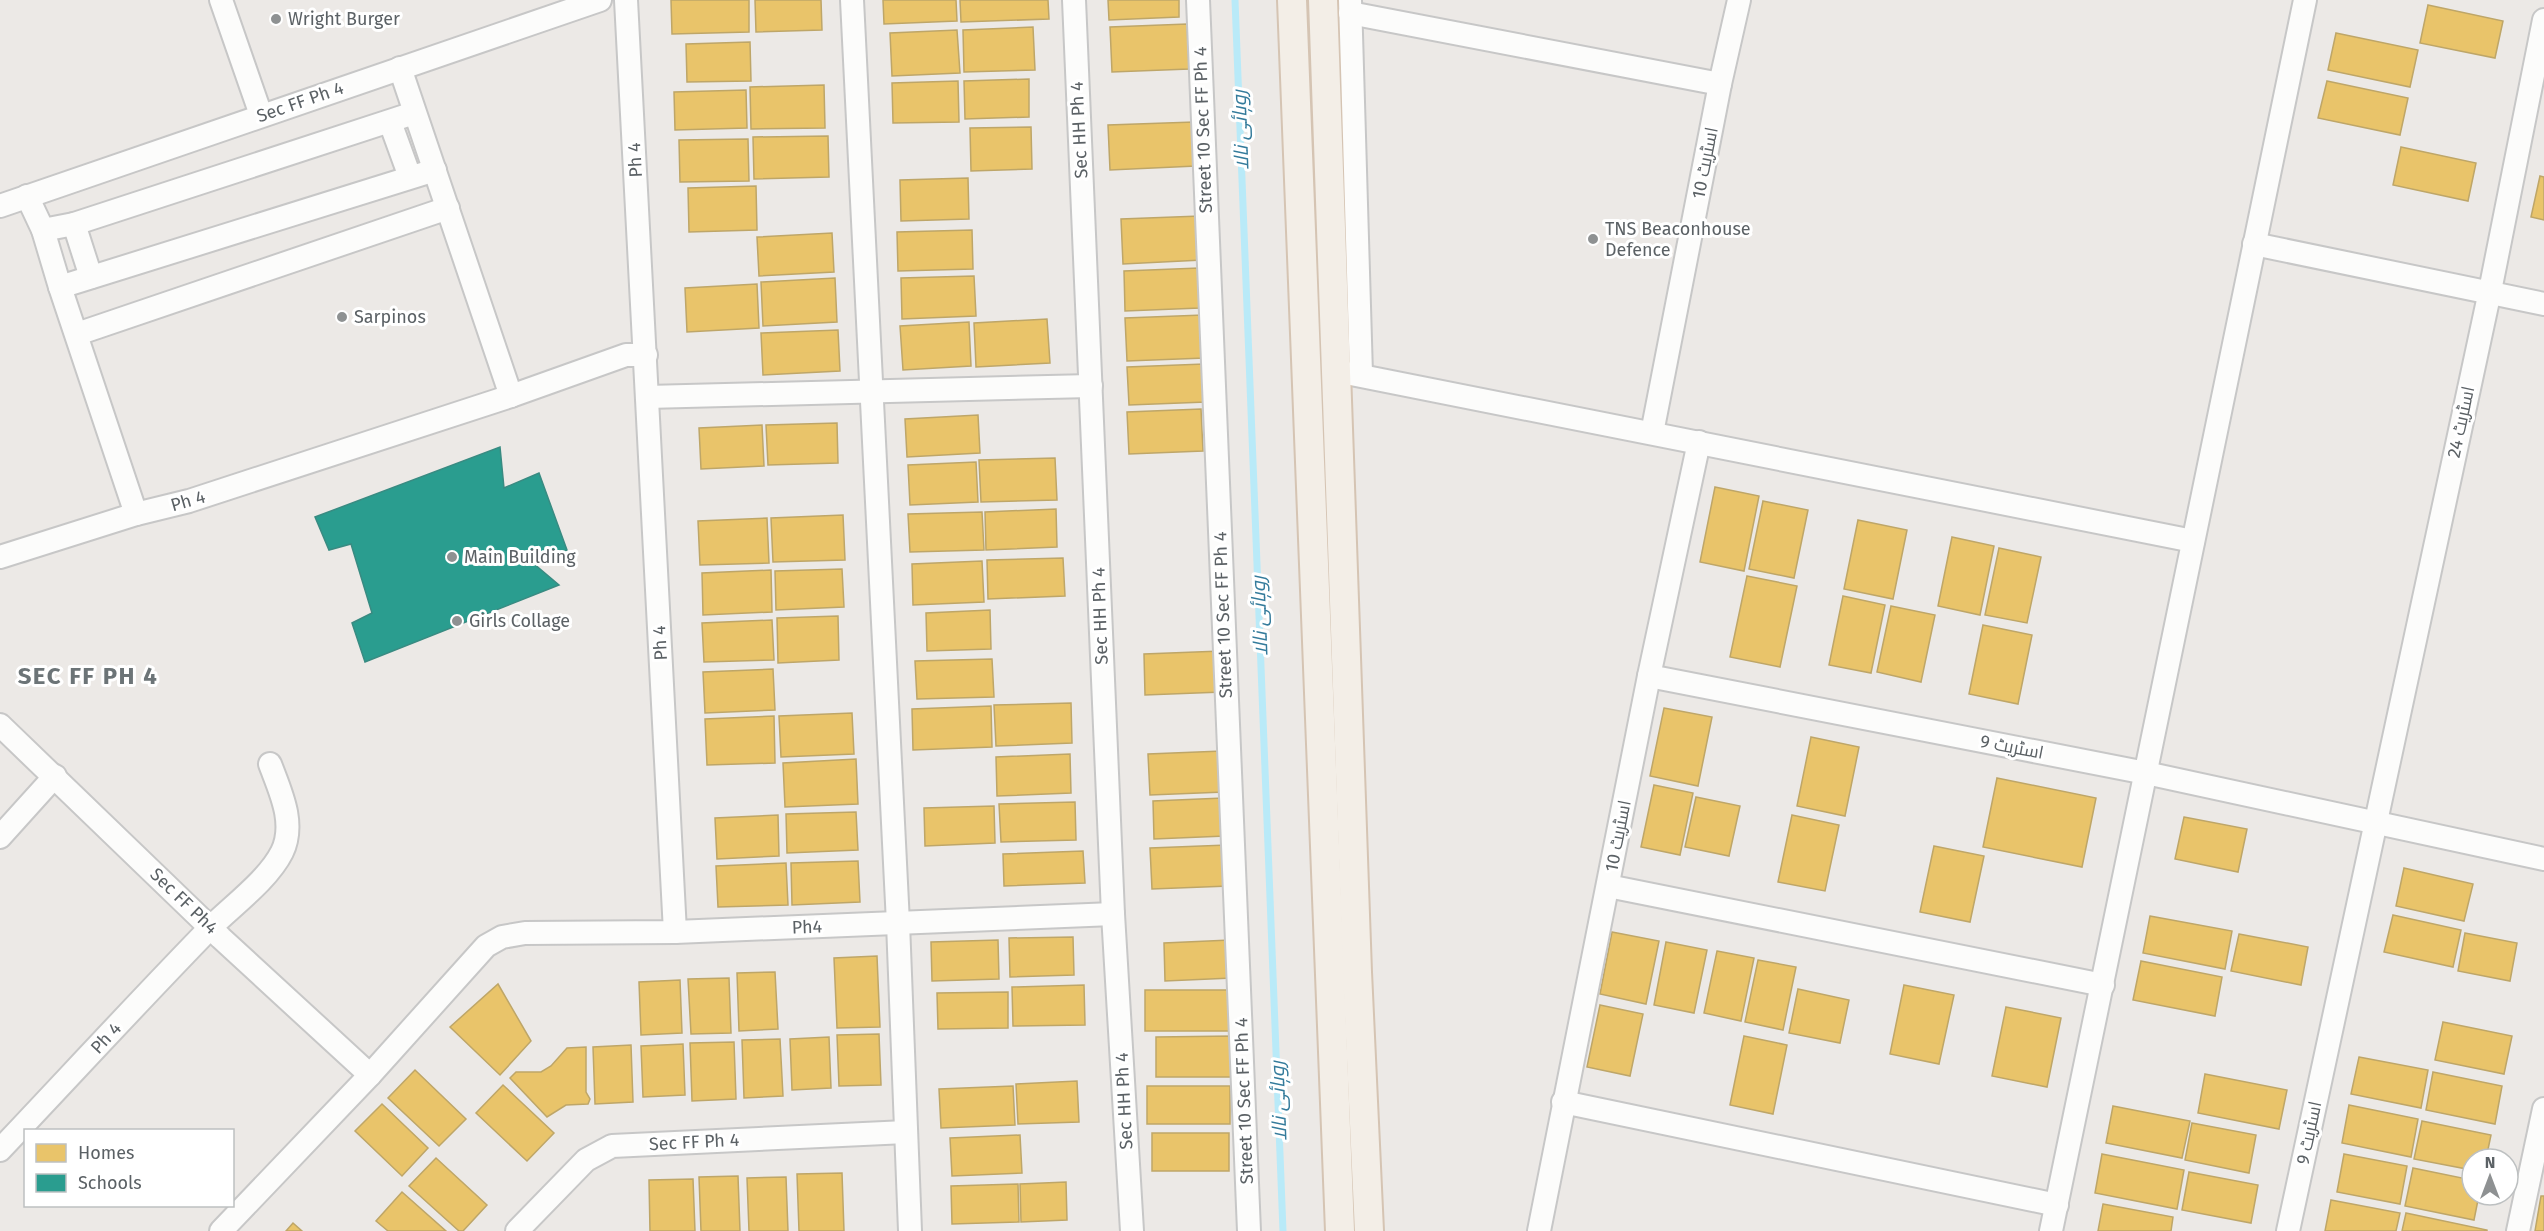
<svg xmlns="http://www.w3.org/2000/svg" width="2544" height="1231" font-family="'Fira Sans',Cairo,sans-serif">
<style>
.homes{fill:#e9c46a;stroke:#bea668;stroke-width:1.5}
.schools{fill:#2a9d8f;stroke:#398b82;stroke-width:1.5}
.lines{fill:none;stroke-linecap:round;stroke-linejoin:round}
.stream{stroke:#b9eaf8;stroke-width:7}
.minor-casing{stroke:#c7c7c7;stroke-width:26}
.major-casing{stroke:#d5c4b3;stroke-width:32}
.minor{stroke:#fcfcfb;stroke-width:22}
.major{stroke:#f3eee7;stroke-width:28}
.poi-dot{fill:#8e9192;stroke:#fff;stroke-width:2}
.labels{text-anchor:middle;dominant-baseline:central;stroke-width:6;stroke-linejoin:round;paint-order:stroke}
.poi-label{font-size:18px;fill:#5b6165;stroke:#fff;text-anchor:start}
.street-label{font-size:18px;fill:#5b6165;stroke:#fff}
.water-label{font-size:20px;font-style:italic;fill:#347b9b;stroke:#fff}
.district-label{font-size:24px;font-weight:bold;letter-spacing:1.5px;fill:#6c7477;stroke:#fff}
</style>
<rect width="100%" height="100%" fill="#ece9e6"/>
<g class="homes">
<path d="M671,0H749V32L672,34Z"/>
<path d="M755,0H821L822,30L756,32Z"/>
<path d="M883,0H956L957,21L884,24Z"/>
<path d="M960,0H1048L1049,19L961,22Z"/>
<path d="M1108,0H1179V17L1109,20Z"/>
<path d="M2428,5L2503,21L2495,58L2420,43Z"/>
<path d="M1187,24L1189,69L1112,72L1110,27Z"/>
<path d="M1033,27L1035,70L964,72L963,30Z"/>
<path d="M957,30L960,73L892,76L890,33Z"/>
<path d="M2336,33L2418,50L2410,87L2328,70Z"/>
<path d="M750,42L751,81L687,82L686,44Z"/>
<path d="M1029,79V117L965,119L964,81Z"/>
<path d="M958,81L959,122L893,123L892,83Z"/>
<path d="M2327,81L2408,98L2400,135L2318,118Z"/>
<path d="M824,85L825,128L751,129L750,87Z"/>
<path d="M746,90L747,128L675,130L674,92Z"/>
<path d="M1194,122L1196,166L1110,170L1108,125Z"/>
<path d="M1031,127L1032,169L971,171L970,128Z"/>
<path d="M828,136L829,177L754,179L753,137Z"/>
<path d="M748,139L749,181L680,182L679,140Z"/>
<path d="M2401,147L2476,163L2468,201L2393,185Z"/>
<path d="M2540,176L2544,177V220L2531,217Z"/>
<path d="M968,178L969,219L901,221L900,180Z"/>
<path d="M756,186L757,230L689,232L688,188Z"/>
<path d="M1200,216L1202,260L1123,264L1121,219Z"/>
<path d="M972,230L973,269L898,271L897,232Z"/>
<path d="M832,233L834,272L759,276L757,237Z"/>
<path d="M1199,268L1200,308L1125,311L1124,271Z"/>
<path d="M974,276L976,316L902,319L901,278Z"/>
<path d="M835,278L837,322L763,326L761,282Z"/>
<path d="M757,284L759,328L687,332L685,288Z"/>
<path d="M1203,315L1205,358L1127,361L1125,318Z"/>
<path d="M1047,319L1050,363L976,367L974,323Z"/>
<path d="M969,322L971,366L903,370L900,326Z"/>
<path d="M838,330L840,371L763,375L761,333Z"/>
<path d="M1204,364L1206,402L1129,405L1127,367Z"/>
<path d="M1201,409L1203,451L1129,454L1127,412Z"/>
<path d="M978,415L980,453L907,457L905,419Z"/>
<path d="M837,423L838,463L768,465L766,425Z"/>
<path d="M762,425L764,466L701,469L699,428Z"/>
<path d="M1055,458L1057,500L981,502L979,460Z"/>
<path d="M976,462L978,502L910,505L908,465Z"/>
<path d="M1715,487L1759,496L1744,571L1700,562Z"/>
<path d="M1763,501L1808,510L1794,578L1749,569Z"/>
<path d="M1056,509L1057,547L986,550L985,512Z"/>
<path d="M982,512L984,550L910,552L908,514Z"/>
<path d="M843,515L845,560L773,562L771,518Z"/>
<path d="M767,518L769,563L700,565L698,521Z"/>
<path d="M1858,520L1907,530L1893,599L1844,589Z"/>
<path d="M1952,537L1994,546L1980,615L1938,606Z"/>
<path d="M1999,548L2041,557L2027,623L1985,615Z"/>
<path d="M1063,558L1065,596L988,599L987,560Z"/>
<path d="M982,561L984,602L913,605L912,564Z"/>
<path d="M842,569L844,607L776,610L775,571Z"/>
<path d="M771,570L772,612L703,615L702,573Z"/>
<path d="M1747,576L1797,586L1780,667L1730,657Z"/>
<path d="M1843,596L1885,605L1871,673L1829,665Z"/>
<path d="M1891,606L1935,615L1921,682L1877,672Z"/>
<path d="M990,610L991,649L927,651L926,613Z"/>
<path d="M838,616L839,660L778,663L777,618Z"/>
<path d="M772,620L774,660L704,662L702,623Z"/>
<path d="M1983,625L2032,635L2018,704L1969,694Z"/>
<path d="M1221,651L1222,692L1145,695L1144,654Z"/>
<path d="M992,659L994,697L917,699L915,661Z"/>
<path d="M773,669L775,710L705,713L703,672Z"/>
<path d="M1071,703L1072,743L996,746L994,705Z"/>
<path d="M991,706L992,747L913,750L912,709Z"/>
<path d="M1664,708L1712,717L1698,786L1650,776Z"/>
<path d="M852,713L854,754L781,757L779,716Z"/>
<path d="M774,716L775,763L707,765L705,719Z"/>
<path d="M1811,737L1859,747L1845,816L1797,806Z"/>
<path d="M1222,751L1224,792L1150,795L1148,754Z"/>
<path d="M1070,754L1071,793L997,796L996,757Z"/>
<path d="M856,759L858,804L785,807L783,763Z"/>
<path d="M1997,778L2096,798L2082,867L1983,847Z"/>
<path d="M1654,785L1693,793L1680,855L1641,847Z"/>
<path d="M1696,797L1740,806L1729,856L1685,847Z"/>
<path d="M1223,798L1225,836L1154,839L1153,801Z"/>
<path d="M1075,802L1076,840L1001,842L999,804Z"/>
<path d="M994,806L995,843L925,846L924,808Z"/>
<path d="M856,812L858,850L787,853L786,814Z"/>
<path d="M778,815L779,856L717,859L715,818Z"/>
<path d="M1792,815L1839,825L1825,891L1778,882Z"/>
<path d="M2184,817L2247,829L2238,872L2175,859Z"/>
<path d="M1227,845L1229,886L1152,889L1150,848Z"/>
<path d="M1934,846L1984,856L1970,922L1920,912Z"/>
<path d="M1083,851L1085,883L1004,886L1003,854Z"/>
<path d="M858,861L860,902L792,905L791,863Z"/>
<path d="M786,863L788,905L718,907L716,866Z"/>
<path d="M2404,868L2473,884L2464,921L2396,906Z"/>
<path d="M2393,915L2461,930L2453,967L2384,952Z"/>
<path d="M2150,916L2232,931L2225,969L2143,953Z"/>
<path d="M1612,932L1659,941L1646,1004L1600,994Z"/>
<path d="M2465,933L2517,943L2510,981L2458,971Z"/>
<path d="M2239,934L2308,947L2301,985L2231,971Z"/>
<path d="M1073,937L1074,975L1010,977L1009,938Z"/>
<path d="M998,940L999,979L932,981L931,942Z"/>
<path d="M1230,940L1232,978L1165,981L1164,943Z"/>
<path d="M1666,942L1707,950L1694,1013L1654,1005Z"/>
<path d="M1717,951L1754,958L1741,1021L1704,1013Z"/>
<path d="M877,956L880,1027L837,1028L834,958Z"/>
<path d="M1758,960L1796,967L1783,1030L1745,1022Z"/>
<path d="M2141,961L2222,977L2215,1016L2133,1000Z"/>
<path d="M775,972L778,1029L739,1031L737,973Z"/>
<path d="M729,978L731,1033L691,1034L688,979Z"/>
<path d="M680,980L682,1033L641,1035L639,982Z"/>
<path d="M498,984L531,1041L500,1075L450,1027Z"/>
<path d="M1084,985L1085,1025L1013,1026L1012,987Z"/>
<path d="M1904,985L1954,995L1939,1064L1890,1054Z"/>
<path d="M1798,989L1849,1000L1840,1043L1789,1033Z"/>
<path d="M1145,990H1230L1231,1031H1145Z"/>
<path d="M1008,992V1028L938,1029L937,993Z"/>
<path d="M1600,1005L1643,1014L1630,1076L1587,1067Z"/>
<path d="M2006,1007L2061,1018L2047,1087L1992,1076Z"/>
<path d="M2443,1022L2512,1036L2504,1074L2435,1060Z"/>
<path d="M879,1034L881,1085L839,1086L837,1035Z"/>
<path d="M1233,1036V1077H1156V1037Z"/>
<path d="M1744,1036L1787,1045L1773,1114L1730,1105Z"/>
<path d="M829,1037L831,1088L792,1090L790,1039Z"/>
<path d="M780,1039L783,1096L744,1098L742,1040Z"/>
<path d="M734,1042L736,1099L692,1101L690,1043Z"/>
<path d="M683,1044L685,1095L643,1097L641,1046Z"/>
<path d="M631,1045L633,1102L595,1104L593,1047Z"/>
<path d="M586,1047V1092L590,1099L588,1104L566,1105L547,1117L510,1078L516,1072H541L551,1066L567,1048Z"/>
<path d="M2359,1057L2428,1070L2421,1108L2351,1094Z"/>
<path d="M415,1070L466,1119L439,1146L388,1098Z"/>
<path d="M2433,1072L2502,1086L2495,1124L2426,1110Z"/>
<path d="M2205,1074L2287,1090L2279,1129L2198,1113Z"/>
<path d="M1077,1081L1079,1122L1018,1124L1016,1084Z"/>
<path d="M503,1085L554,1133L527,1161L476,1113Z"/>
<path d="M1013,1086L1015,1125L941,1128L939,1089Z"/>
<rect x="1147" y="1086" width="83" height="38"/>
<path d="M382,1104L428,1148L402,1176L355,1131Z"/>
<path d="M2349,1105L2418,1119L2411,1157L2342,1143Z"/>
<path d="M2113,1106L2190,1121L2182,1158L2106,1143Z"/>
<path d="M2422,1121L2491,1135L2486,1159H2472V1170L2414,1159Z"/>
<path d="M2192,1123L2256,1135L2249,1173L2185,1160Z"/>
<rect x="1152" y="1133" width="77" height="38"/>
<path d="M1020,1135L1022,1173L952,1176L950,1138Z"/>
<path d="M2102,1154L2184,1170L2177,1209L2095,1193Z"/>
<path d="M2344,1154L2407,1166L2400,1204L2337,1192Z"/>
<path d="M436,1158L487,1205L463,1231H459L409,1186Z"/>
<path d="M2413,1168L2472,1180V1195H2479L2474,1220L2405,1206Z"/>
<path d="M2189,1172L2258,1185L2251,1223L2182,1210Z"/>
<path d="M842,1173L844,1231H799L797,1174Z"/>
<path d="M738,1176L740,1231H701L699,1177Z"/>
<path d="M786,1177L788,1231H749L747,1178Z"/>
<path d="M693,1179L695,1231H650L649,1180Z"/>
<path d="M1066,1182L1067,1220L1021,1222L1020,1184Z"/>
<path d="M1018,1184L1019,1222L952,1224L951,1186Z"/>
<path d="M402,1192L446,1231H388L376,1221Z"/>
<path d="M2541,1196H2544V1231H2535Z"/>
<path d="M2331,1200L2400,1213L2396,1231H2325Z"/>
<path d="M2103,1204L2173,1217L2171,1231H2098Z"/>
<path d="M2406,1213L2487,1230V1231H2402Z"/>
<path d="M293,1223L302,1231H286Z"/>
</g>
<path class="schools" d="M500,447L504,488L539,473L567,550L533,563L559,585L365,662L352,623L372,613L351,544L329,550L315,517Z"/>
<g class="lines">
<path class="stream" d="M1235,0L1283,1231"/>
<g class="minor-casing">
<g id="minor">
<path d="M221,0L261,115"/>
<path d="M626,0L675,932"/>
<path d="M852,0L898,923L910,1231"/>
<path d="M1074,0L1113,914L1132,1231"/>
<path d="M1198,0L1249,1231"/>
<path d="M1350,0L1361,374"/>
<path d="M1350,13L1720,84"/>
<path d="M400,68L511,396"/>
<path d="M390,122L410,177"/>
<path d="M27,196L43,230L60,287L136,514"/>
<path d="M0,206L600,0"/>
<path d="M74,224L91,277"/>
<path d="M43,230L74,224L414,113"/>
<path d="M2254,244L2544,304"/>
<path d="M60,287L435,170"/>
<path d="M77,334L448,208"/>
<path d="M1336,371L2193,541"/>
<path d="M647,397L1091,386"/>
<path d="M1652,433L1720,84L1739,0"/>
<path d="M0,557L136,514L189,501L511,396L626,355H646"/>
<path d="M1649,676L2146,773L2544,859"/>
<path d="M0,725L221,938L370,1075"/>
<path d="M0,837L55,776"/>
<path d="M1608,886L2103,985"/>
<path d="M1563,1102L2057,1205"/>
<path d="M0,1150C70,1076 139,1001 210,928C232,906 268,880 282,852C296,823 280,791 270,764"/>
<path d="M221,1231L370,1075L486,946L502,937L525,933L675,932L1113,914"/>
<path d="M517,1231L586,1160L612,1146L906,1132"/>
<path d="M1539,1231L1649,676L1699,442"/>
<path d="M2051,1231L2305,0"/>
<path d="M2288,1231L2490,291L2544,20"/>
<path d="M2518,1231L2544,1109"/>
</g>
</g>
<g class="major-casing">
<g id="major">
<path d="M1292,0L1340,1231"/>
<path d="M1323,0L1357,972L1369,1231"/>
</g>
</g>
<use href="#minor" class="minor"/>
<use href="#major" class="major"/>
</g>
<g class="poi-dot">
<circle cx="276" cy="19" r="6"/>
<circle cx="1593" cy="239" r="6"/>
<circle cx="342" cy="317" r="6"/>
<circle cx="452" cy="557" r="6"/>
<circle cx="457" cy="621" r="6"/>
</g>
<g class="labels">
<g class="poi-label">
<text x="288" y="19">Wright Burger</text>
<text x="1605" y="229">TNS Beaconhouse<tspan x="1605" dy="21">Defence</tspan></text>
<text x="354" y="317">Sarpinos</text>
<text x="464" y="557">Main Building</text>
<text x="469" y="621">Girls Collage</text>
</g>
<g class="street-label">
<text transform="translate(300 102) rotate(-19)">Sec FF Ph 4</text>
<text transform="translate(1079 130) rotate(-93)">Sec HH Ph 4</text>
<text transform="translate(1203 130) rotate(-92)">Street 10 Sec FF Ph 4</text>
<text transform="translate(635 160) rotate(-93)">Ph 4</text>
<text transform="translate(1705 163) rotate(-79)">اسٹریٹ 10</text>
<text transform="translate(2461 422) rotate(-78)">اسٹریٹ 24</text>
<text transform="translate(188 501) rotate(-16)">Ph 4</text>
<text transform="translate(1223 615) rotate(-92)">Street 10 Sec FF Ph 4</text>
<text transform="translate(1100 616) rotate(-92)">Sec HH Ph 4</text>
<text transform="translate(660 643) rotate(-93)">Ph 4</text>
<text transform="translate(2012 747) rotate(11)">اسٹریٹ 9</text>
<text transform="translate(1618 836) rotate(-79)">اسٹریٹ 10</text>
<text transform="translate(184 901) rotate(44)">Sec FF Ph4</text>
<text transform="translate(807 927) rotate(-2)">Ph4</text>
<text transform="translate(106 1038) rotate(-47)">Ph 4</text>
<text transform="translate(1124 1101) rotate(-93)">Sec HH Ph 4</text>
<text transform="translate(1244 1101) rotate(-92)">Street 10 Sec FF Ph 4</text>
<text transform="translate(2309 1133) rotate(-78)">اسٹریٹ 9</text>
<text transform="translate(694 1142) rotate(-3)">Sec FF Ph 4</text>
</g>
<g class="water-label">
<text transform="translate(1240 130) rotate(-92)">روہائی نالا</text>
<text transform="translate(1259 616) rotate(-92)">روہائی نالا</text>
<text transform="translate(1278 1101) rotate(-92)">روہائی نالا</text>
</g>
<g class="district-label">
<text x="88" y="676">SEC FF PH 4</text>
</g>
</g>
<rect x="24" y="1129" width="210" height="78" fill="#ffffff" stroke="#bdc0c1" stroke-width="1.5"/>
<rect x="36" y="1144" width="30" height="18" fill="#e9c46a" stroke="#bdc0c1" stroke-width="1.5"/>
<text x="78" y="1159" font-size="18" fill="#5b6165">Homes</text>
<rect x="36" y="1174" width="30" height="18" fill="#2a9d8f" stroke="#bdc0c1" stroke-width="1.5"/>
<text x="78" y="1189" font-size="18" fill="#5b6165">Schools</text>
<g transform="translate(2490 1177)"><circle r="28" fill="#ffffff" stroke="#bdc0c1" stroke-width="1.5"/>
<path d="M0-4.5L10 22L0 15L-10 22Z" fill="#8e9192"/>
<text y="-9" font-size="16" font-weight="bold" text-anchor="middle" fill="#5b6165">N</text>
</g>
</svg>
